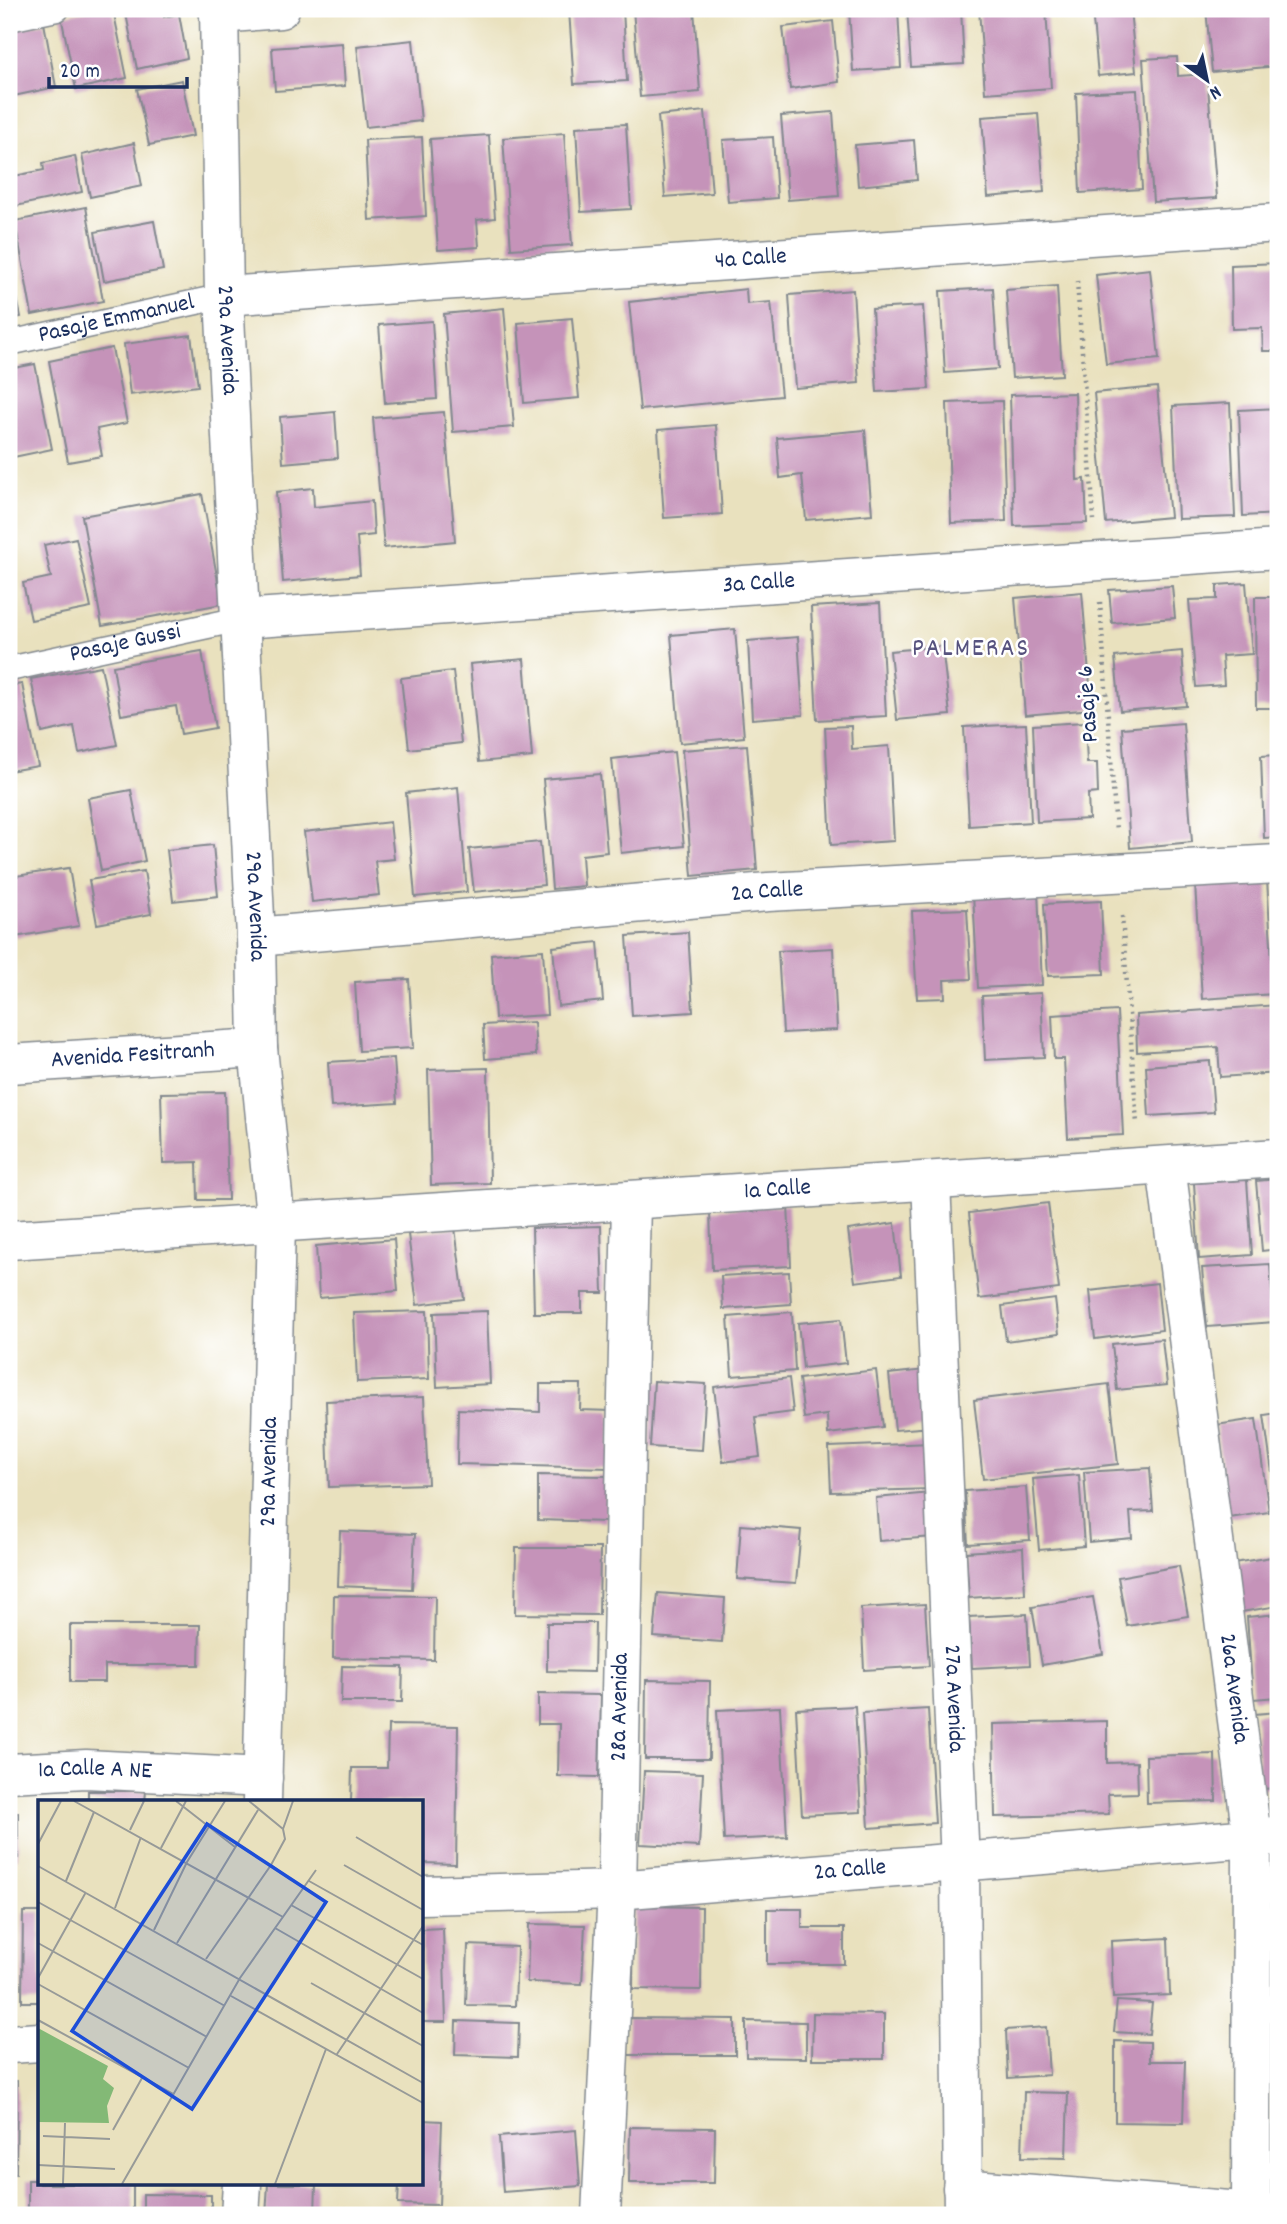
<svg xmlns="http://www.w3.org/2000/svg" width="1287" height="2224" font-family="Dekko,sans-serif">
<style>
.building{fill:#c593b9}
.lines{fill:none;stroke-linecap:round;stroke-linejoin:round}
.lane-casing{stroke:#82888e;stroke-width:27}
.street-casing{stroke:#82888e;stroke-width:41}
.path{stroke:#82888e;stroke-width:4.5;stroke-dasharray:2 5;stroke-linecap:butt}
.lane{stroke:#fff;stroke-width:24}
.street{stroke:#fff;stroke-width:38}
.labels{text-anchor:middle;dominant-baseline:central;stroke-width:5;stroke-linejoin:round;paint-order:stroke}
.street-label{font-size:24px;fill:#1b2f5e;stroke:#fff}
.neighbourhood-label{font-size:26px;letter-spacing:2px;fill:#56527e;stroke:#fff}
.inset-road{fill:none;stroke:#979a98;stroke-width:2}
.view{fill:#1d4ed8;fill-opacity:0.15;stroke:#1d4ed8;stroke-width:3.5}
.inset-edge{fill:none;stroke:#1b2f5e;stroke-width:3.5}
</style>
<rect width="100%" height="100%" fill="#fff"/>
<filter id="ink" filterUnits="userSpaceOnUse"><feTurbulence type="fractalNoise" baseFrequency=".0143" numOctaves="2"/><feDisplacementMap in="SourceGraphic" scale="14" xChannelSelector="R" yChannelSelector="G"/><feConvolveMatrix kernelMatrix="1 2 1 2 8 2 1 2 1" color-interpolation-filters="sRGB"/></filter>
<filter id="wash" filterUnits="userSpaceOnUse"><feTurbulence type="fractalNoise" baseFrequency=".00686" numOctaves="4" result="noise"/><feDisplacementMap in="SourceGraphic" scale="28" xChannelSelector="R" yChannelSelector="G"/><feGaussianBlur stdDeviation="1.57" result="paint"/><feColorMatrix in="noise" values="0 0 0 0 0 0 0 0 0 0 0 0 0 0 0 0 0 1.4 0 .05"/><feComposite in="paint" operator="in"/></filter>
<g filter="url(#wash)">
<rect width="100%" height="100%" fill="#e9e1be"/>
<g id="blocks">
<g class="building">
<path d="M95,9H113L127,78L76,89L61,16Z"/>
<path d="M125,9H162L164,17L179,14L187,58L137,69Z"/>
<path d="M623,9L627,81L574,84L569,10Z"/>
<path d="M633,9H694L700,92L640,97Z"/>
<path d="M849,9H898L901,68L853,71Z"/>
<path d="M907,9H961L964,64L911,67Z"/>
<path d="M979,9H1046L1051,88L985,93Z"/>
<path d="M1092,9H1130L1136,72L1098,76Z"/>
<path d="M1206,9H1278V66L1212,72Z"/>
<path d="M833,21L839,82L790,89L783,27Z"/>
<path d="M44,23L56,87L9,97V30Z"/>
<path d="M413,40L421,121L366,127L357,46Z"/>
<path d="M342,43L345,86L275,91L272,48Z"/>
<path d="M1177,57L1178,76L1207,74L1217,198L1153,202L1143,59Z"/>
<path d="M182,80L193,136L149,145L137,89Z"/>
<path d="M1137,90L1142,189L1080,193L1076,93Z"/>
<path d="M705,111L712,193L665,197L658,116Z"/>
<path d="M833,112L839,196L788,200L781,116Z"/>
<path d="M1038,113L1044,192L988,197L982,117Z"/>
<path d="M626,124L631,209L581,212L576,127Z"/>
<path d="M564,133L572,245L511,249L503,138Z"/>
<path d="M489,135L495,218L477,220L479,247L438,250L430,139Z"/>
<path d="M422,137L426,216L369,220L365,140Z"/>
<path d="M773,137L777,198L728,202L723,140Z"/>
<path d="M914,140L917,180L858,186L855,145Z"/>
<path d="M134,143L142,186L90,197L82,155Z"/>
<path d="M75,156L82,192L11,207L9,177L44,170L43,163Z"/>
<path d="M86,207L103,301L32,315L15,221Z"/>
<path d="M154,221L163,270L104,281L95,232Z"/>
<path d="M9,259L21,317L9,319Z"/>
<path d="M1278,263V351H1263L1262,328L1232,329L1231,265Z"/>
<path d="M1150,269L1159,359L1106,364L1096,275Z"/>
<path d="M1057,286L1062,375L1012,378L1006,290Z"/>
<path d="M993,288L998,369L945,373L940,291Z"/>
<path d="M746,289L747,304L771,302L781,396L640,410L629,302Z"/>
<path d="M853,290L859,383L795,388L789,295Z"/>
<path d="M923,306L929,389L877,392L872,309Z"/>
<path d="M504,308L514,427L453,432L444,314Z"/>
<path d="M572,318L579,398L524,403L518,323Z"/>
<path d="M432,321L437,399L385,403L379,325Z"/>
<path d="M191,335L198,386L130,395L124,344Z"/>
<path d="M112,348L127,423L97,429L102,456L68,462L49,361Z"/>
<path d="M35,364L52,449L9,458V369Z"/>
<path d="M1157,387L1170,517L1106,523L1094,393Z"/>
<path d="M1075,393L1077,480L1085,479L1087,523L1014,526L1010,395Z"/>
<path d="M1002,401L1006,521L951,523L947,403Z"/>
<path d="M1230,403L1235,517L1178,519L1173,406Z"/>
<path d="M1278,408V514L1243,516L1239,410Z"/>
<path d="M335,412L338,458L283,463L280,417Z"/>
<path d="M444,412L455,541L384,548L373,418Z"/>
<path d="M716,425L722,514L664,518L658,430Z"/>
<path d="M865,430L872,514L806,520L802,475L780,478L777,438Z"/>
<path d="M313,488L314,507L372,501L374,535L357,537L360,575L283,582L276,492Z"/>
<path d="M202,494L222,604L102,626L82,516Z"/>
<path d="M76,538L91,608L31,620L23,583L51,577L44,545Z"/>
<path d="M1246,583L1252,654L1222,656L1224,685L1196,687L1189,600L1217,599V585Z"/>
<path d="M1172,586L1175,618L1112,623L1109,590Z"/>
<path d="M1082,592L1092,709L1025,715L1015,598Z"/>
<path d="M1255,597H1278V708H1256Z"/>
<path d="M880,603L886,716L817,720L811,607Z"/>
<path d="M735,629L744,737L680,743L671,635Z"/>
<path d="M798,637L803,715L752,719L748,641Z"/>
<path d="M942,646L950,715L897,720L890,651Z"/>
<path d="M202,651L215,728L181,734L176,706L121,715L113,666Z"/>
<path d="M1182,651L1186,706L1120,711L1115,657Z"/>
<path d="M524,659L532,757L479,762L470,664Z"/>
<path d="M101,666L117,745L79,753L74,726L42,733L31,679Z"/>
<path d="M453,671L461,743L409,749L401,678Z"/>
<path d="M22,684L38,766L9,771V686Z"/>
<path d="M1085,722L1087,763H1097L1098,793L1088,794L1089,819L1037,822L1033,725Z"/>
<path d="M1183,723L1192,842L1130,848L1122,728Z"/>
<path d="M1026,724L1031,822L969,826L964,727Z"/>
<path d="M851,726L852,749L889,746L894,841L831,845L825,727Z"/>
<path d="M747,745L757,870L692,876L682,750Z"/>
<path d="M674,752L684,846L621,853L612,759Z"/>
<path d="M1278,755V837L1264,838L1261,756Z"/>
<path d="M600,774L607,852L582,855L584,886L552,889L543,779Z"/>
<path d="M458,787L467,892L415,897L406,793Z"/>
<path d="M131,790L145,861L101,871L88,798Z"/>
<path d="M390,822L394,859L375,861L379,895L312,902L304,832Z"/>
<path d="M540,842L544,885L474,892L469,849Z"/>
<path d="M213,845L218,896L173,901L167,850Z"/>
<path d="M69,868L79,926L15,937L9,877Z"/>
<path d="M144,871L151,914L97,924L89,880Z"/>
<path d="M1267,880L1274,994L1202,999L1195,884Z"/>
<path d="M1038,890L1042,985L978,988L973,894Z"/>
<path d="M1101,901L1104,974L1048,976L1044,904Z"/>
<path d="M967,909L971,979L944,980L945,998L917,999L912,911Z"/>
<path d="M688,932L693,1012L632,1016L627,936Z"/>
<path d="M598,942L603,1001L558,1006L553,947Z"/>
<path d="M833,948L837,1030L783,1033L778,951Z"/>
<path d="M543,950L547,1015L495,1018L491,954Z"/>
<path d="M409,979L413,1048L359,1051L355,982Z"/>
<path d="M1041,993L1044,1057L985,1060L982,996Z"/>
<path d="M1278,1005V1073L1220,1077L1218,1047L1137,1052L1136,1015Z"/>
<path d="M1117,1011L1123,1135L1068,1138L1064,1059H1054L1052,1015Z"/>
<path d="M534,1022L536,1055L485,1059L483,1025Z"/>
<path d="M394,1058L397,1103L331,1107L328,1062Z"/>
<path d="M1210,1061L1214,1112L1149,1116L1146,1066Z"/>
<path d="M488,1068L490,1183L431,1185L428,1070Z"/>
<path d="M225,1092L228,1200H198L197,1162L163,1163L161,1093Z"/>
<path d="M1278,1179V1249L1262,1251L1256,1181Z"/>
<path d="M1247,1180L1252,1255L1199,1259L1194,1183Z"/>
<path d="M1048,1203L1059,1289L979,1299L969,1213Z"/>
<path d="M788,1205L791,1266L712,1270L710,1210Z"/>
<path d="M895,1223L901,1276L855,1282L848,1230Z"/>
<path d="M601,1226L603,1293H582V1313H534L532,1228Z"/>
<path d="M455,1228L464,1299L417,1305L408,1234Z"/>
<path d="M394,1239L398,1291L319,1298L316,1246Z"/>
<path d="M1270,1264L1274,1322L1207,1327L1202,1268Z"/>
<path d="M789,1272L791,1304L723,1309L721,1276Z"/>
<path d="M1157,1283L1162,1330L1095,1339L1090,1291Z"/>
<path d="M1055,1299L1059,1334L1006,1341L1002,1306Z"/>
<path d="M427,1311L429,1379L357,1382L354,1313Z"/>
<path d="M487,1311L490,1384L437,1387L434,1313Z"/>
<path d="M792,1312L795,1371L732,1376L728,1317Z"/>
<path d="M841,1319L846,1363L803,1368L798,1323Z"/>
<path d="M1162,1339L1167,1385L1117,1390L1112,1344Z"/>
<path d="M876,1370L883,1427L828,1434L827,1415L804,1418L799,1379Z"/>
<path d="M925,1370L932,1427L895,1430L889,1374Z"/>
<path d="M789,1378L793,1412L755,1417L760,1457L723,1462L714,1387Z"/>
<path d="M654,1381L706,1384L702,1450L650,1447Z"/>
<path d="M540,1384H581L580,1410L611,1411L609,1468L457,1464L458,1409L540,1412Z"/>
<path d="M1109,1384L1118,1464L983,1479L974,1400Z"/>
<path d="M424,1397L428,1484L329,1487L326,1401Z"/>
<path d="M1278,1413V1508H1277L1264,1415Z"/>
<path d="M1256,1419L1269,1512L1229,1518L1216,1425Z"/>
<path d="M931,1443L932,1489L831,1492L829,1447Z"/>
<path d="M1150,1468L1153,1511L1130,1512L1132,1538L1089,1542L1084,1472Z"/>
<path d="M538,1475L606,1476V1522L538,1520Z"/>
<path d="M1079,1475L1084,1546L1039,1550L1033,1479Z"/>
<path d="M1026,1487L1030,1540L968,1544L965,1491Z"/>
<path d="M931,1493L934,1537L879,1541L876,1498Z"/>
<path d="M741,1525L801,1530L796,1583L737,1579Z"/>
<path d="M340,1531L415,1534L412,1589L338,1586Z"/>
<path d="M516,1548H600L599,1615L515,1614Z"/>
<path d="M1023,1548L1025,1594L969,1598L966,1552Z"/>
<path d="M1278,1556V1606L1235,1613L1227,1564Z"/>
<path d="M1179,1566L1188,1616L1127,1626L1118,1577Z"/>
<path d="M658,1593L725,1598L722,1642L654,1637Z"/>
<path d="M334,1595L435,1596L434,1660L333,1658Z"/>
<path d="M1093,1597L1103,1654L1042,1665L1032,1607Z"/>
<path d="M925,1604L929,1666L864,1670L861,1608Z"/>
<path d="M1027,1614L1030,1665L972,1668L969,1617Z"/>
<path d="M1278,1614V1697L1253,1699L1247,1617Z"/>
<path d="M547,1623H595L594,1672L547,1671Z"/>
<path d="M70,1625H200L199,1665H105V1682H70Z"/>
<path d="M342,1666L403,1667L402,1702H341Z"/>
<path d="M646,1680L710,1681L709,1759H645Z"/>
<path d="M538,1694L601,1695L599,1777L558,1776L559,1724H538Z"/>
<path d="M855,1706L861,1812L802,1815L796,1709Z"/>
<path d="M780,1707L787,1837L724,1840L717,1710Z"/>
<path d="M928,1709L935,1823L869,1828L862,1713Z"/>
<path d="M1278,1712V1788L1260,1789L1255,1714Z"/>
<path d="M1107,1721V1763L1137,1762L1138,1793L1108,1794L1109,1814L995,1817L993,1724Z"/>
<path d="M388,1725L458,1726L456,1864L422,1863V1802H351L352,1768H387Z"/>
<path d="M1215,1754L1216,1801L1147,1803L1146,1756Z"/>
<path d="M644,1771L703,1773L699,1847L640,1844Z"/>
<path d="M88,1791H146L145,1802H88Z"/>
<rect x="9" y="1813" width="9" height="45"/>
<path d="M634,1906L702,1907L701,1990L633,1989Z"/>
<path d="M767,1909H802V1928H844V1964H767Z"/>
<path d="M23,1912H40V2002H22Z"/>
<path d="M529,1924L585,1925L582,1984L527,1982Z"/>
<path d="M443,1928L446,2022H422V1929Z"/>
<path d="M1168,1938L1170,1995L1113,1998L1111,1941Z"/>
<path d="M468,1945L517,1947L515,2006L466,2005Z"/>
<path d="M1117,2001L1152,2003L1149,2034L1114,2032Z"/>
<path d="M813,2013L884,2014V2059H812Z"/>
<path d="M628,2018L735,2019V2055H627Z"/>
<path d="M456,2021L519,2023L518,2057L455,2055Z"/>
<path d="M746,2021L806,2022V2058L746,2057Z"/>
<path d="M1046,2027L1049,2075L1008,2078L1006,2030Z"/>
<path d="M1115,2041L1150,2042V2061H1185L1183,2123L1115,2122Z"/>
<path d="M9,2081H17L16,2174H9Z"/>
<path d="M1024,2092L1068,2093L1066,2158L1022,2157Z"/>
<path d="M422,2120L442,2121L439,2205L398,2204L399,2184H422Z"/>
<path d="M630,2127L715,2128L714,2183H629Z"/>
<path d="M576,2130L580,2186L503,2192L499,2137Z"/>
<path d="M28,2180H40V2184H133V2215H28Z"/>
<path d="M268,2184H316L315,2215H266Z"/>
<path d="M143,2194L211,2195V2215H143Z"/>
<path d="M1047,2207V2215H991V2210Z"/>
</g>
</g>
</g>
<g filter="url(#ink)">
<use href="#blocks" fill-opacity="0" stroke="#82888e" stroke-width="2"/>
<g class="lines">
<g class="lane-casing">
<g id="lane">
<path d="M9,19L57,9"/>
<path id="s1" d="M9,343L224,296"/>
<path id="s2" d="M9,669L240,619"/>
</g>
</g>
<g class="street-casing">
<g id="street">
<path id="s3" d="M219,9L224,296L256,937L258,1048L276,1225L262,1802"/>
<path d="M219,14L280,9"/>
<path id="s4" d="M224,296L1278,223"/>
<path id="s5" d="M240,619L1278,549"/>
<path id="s6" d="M256,937L768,892L1278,864"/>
<path id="s7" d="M9,1064L258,1048"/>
<path id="s8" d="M1166,1166L1252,1837L1251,2215"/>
<path id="s9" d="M931,1181L960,1864L963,2215"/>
<path id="s10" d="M9,1240L1278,1158"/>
<path id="s11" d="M9,1773L86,1769L263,1778"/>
<path id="s12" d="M422,1895L617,1890L1276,1836"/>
<path d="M9,2044L40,2042"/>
<path d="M962,2188L1278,2214"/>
<path d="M240,2215L242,2184"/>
<path id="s13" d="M601,2215L617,1890L631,1201"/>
</g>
</g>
<g class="path">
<path d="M1077,281L1094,520"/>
<path d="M1100,602L1116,831"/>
<path d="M1122,916L1137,1124"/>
</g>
<use href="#lane" class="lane"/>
<use href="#street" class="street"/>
</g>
</g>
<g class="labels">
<g class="street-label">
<text stroke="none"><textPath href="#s4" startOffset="528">4a Calle</textPath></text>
<text stroke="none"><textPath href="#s1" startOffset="110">Pasaje Emmanuel</textPath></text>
<text stroke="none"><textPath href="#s3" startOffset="331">29a Avenida</textPath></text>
<text stroke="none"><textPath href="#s5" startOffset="520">3a Calle</textPath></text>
<text stroke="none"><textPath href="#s2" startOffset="119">Pasaje Gussi</textPath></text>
<text transform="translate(1089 704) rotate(-94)">Pasaje 6</text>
<text stroke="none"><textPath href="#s6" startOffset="513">2a Calle</textPath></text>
<text stroke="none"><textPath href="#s3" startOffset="898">29a Avenida</textPath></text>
<text stroke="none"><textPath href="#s7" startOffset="124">Avenida Fesitranh</textPath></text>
<text stroke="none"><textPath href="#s10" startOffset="770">1a Calle</textPath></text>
<text transform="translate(270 1472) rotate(-89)">29a Avenida</text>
<text stroke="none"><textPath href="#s8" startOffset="527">26a Avenida</textPath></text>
<text stroke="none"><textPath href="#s9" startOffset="518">27a Avenida</textPath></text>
<text stroke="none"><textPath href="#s13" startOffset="508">28a Avenida</textPath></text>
<text stroke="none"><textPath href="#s11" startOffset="86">1a Calle A NE</textPath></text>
<text stroke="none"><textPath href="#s12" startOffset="429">2a Calle</textPath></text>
</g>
<g class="neighbourhood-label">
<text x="971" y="649">PALMERAS</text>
</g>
</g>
<g transform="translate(38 1800)">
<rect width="385" height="385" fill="#e9e1be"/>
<path d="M0,228L70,266L65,279L76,288L69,306L71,323L0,322Z" fill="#83b976"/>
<path class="inset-road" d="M36,1L245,117M138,1L197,47M211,1L245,29M245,29L255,1M92,30L106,1M318,37L385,77M0,44L23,1M123,48L148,1M233,65L253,80M306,65L385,110M0,66L385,283M28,81L56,12M271,81L385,145M0,102L187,206M253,105L385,179M77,108L103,37M237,128L385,213M116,130L149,62L187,1M0,143L169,237M139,143L220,10M168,159L233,65L247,39L245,29M0,178L48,92M273,183L385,246M0,184L151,268M193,196L385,303M0,220L135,294M299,254L385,126M75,330L104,278M5,336L72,339M0,365L77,369M25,384L27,323M84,384L202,178L278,70M237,384L288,249"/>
<path class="view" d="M169,24L288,102L154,309L34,231Z"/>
<rect width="385" height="385" class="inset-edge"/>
</g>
<rect width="1287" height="2224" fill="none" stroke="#fff" stroke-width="35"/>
<g transform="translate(1207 80) rotate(147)" stroke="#ffffff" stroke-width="5" paint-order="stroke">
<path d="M0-5L12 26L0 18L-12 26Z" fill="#1b2f5e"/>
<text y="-10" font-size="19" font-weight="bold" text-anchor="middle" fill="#1b2f5e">N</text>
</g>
<path d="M49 77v10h138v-10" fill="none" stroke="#1b2f5e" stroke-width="3.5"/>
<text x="60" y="77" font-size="21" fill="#1b2f5e" stroke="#ffffff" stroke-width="5" paint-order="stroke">20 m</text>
</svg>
